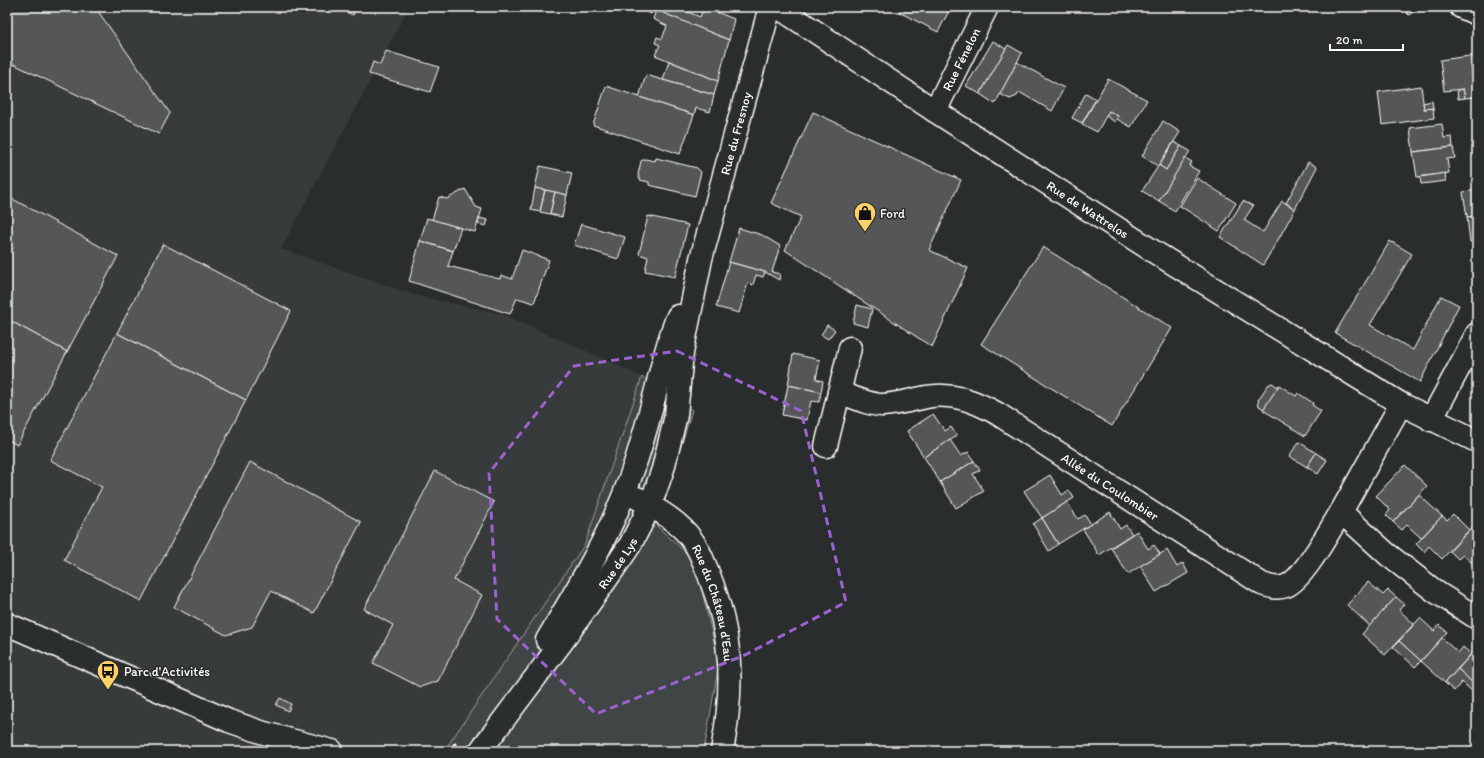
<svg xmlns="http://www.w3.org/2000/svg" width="1484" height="758" font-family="Itim,sans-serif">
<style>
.built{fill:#373a3b}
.green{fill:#414445;stroke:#a0a2a2}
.building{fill:#555758;stroke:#fff}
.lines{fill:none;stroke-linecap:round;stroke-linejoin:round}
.minor-casing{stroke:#fff;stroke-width:25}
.path{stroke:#fff;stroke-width:2.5;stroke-dasharray:4 3;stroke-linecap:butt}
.minor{stroke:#2a2d2e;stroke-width:22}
.marked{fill:none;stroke:#9c61cf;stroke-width:3;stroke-dasharray:8 5;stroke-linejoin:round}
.labels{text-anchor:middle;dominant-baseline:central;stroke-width:3;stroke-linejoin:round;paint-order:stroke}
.street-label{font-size:13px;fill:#fff;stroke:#2a2d2e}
.poi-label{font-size:13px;fill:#fff;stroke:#2a2d2e;text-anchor:start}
</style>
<rect width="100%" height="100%" fill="#2a2d2e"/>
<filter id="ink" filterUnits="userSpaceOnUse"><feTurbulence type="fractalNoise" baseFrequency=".025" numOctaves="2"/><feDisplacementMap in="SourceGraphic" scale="8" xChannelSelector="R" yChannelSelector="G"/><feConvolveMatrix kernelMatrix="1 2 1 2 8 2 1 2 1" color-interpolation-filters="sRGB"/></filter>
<g filter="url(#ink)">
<path class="built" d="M7,7H409L281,249L415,295L501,314L598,356L642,377L585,544L444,751H7Z"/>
<path class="green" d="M642,377L692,410L657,526L695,561L719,663L704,751H444L585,544Z"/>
<g class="building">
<path d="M7,7H95L170,113L159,134L7,61Z"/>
<path d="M336,7H357L353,15Z"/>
<path d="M639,7H648L653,9L651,14L639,8Z"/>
<path d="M664,7H676L700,17L704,7L734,19L729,40L662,13Z"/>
<path d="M870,7H883L879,12Z"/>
<path d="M902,7H951L938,32L899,12Z"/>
<path d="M1407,7H1417L1418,8L1409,15L1404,10Z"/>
<path d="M656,10L729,40L718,81L655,55L660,45L655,43L657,37L662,39L667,26L653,19Z"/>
<path d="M993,41L1006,49L980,94L966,86Z"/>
<path d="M1008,45L1022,53L995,104L980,94Z"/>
<path d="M386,51L439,67L430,92L369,74L373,62L380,65Z"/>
<path d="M1470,56L1475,97L1465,98L1463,89L1444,91L1440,60Z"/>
<path d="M1470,56H1477V97H1475Z"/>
<path d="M669,61L718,81L714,95L663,80Z"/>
<path d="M1017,62L1064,88L1052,111L1019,92L1017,96L1010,99L1000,94Z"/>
<path d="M646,75L714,95L710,112L696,108L694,115L639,97Z"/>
<path d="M1108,79L1147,100L1131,127L1117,119L1118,116L1109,111L1097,132L1082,124Z"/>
<path d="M606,86L694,115L680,154L593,125Z"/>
<path d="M1421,86L1424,109L1433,108L1434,118L1382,125L1378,92Z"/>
<path d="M1463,89L1465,98L1458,99L1457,90Z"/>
<path d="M1086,93L1096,99L1082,123L1072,118Z"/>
<path d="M1432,101L1433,108L1424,109L1423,103Z"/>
<path d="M1109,111L1118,116L1115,122L1106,116Z"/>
<path d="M813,112L961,180L929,250L968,268L932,347L785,250L801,217L771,203Z"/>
<path d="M1163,121L1180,132L1158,166L1142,156Z"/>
<path d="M1442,124L1444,138L1452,137L1453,147L1413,152L1410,128Z"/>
<path d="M1174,142L1181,146L1166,170L1159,165Z"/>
<path d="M1181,146L1190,151L1159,201L1142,191L1159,165L1166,170Z"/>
<path d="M1453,147L1455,158L1447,159L1449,173L1417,177L1413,152Z"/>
<path d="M656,158L697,168L701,172L695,196L649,185V182L640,180L638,175L641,161L645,159L655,161Z"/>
<path d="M1185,158L1192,162L1189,166L1199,171L1175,211L1159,201Z"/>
<path d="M1308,162L1317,167L1295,209L1286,203Z"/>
<path d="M540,166L572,173L567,195L535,188Z"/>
<path d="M1445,173L1446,181L1421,184L1420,177Z"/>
<path d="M1197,178L1236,203L1219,231L1180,206Z"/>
<path d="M535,188L545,190L540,212L531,210Z"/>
<path d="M465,189L476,207L482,209L475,232L432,220L439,197L447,199Z"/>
<path d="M545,190L555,192L550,214L540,212Z"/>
<path d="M1477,190V216L1467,217L1463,192Z"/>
<path d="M555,192L567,195L562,217L550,214Z"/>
<path d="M7,196L118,256L67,352L7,319Z"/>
<path d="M1243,201L1253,206L1244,220L1263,232L1282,201L1295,209L1278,240L1263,265L1220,237Z"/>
<path d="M648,216L688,225L675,277L645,271L648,257L639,254Z"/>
<path d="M1477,216V241L1470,242L1467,217Z"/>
<path d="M427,218L461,228L453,251L420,241Z"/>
<path d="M479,218L488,220L486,226L478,224Z"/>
<path d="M581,224L625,237L618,259L574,245Z"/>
<path d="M739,228L762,235L780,246L772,272L780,274L779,280L765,272L729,262Z"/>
<path d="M420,241L453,251L448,266L500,279L501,275L512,279L522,250L549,260L534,303L517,298L510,314L409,281Z"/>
<path d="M1390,241L1412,254L1370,325L1413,350L1441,296L1459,305L1420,382L1335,333Z"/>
<path d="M163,244L291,311L246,400L117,333Z"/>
<path d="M1043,247L1172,328L1112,426L981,344Z"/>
<path d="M729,262L765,272L763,277L756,275L753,285L748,283L739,313L716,307Z"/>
<path d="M857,305L872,309L868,327L853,323Z"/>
<path d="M7,319L67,352L17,445L7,439Z"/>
<path d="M827,325L835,330L828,339L821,335Z"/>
<path d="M117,333L246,400L141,601L64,560L102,487L50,460Z"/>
<path d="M793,354L820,360L816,379L823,381L821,392L788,385Z"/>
<path d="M1272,383L1278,387L1264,409L1259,406L1258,400L1268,385Z"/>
<path d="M788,385L821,392L819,402L811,401L807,420L782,415Z"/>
<path d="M1279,385L1296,396L1298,393L1313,403L1312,405L1321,411L1305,436L1263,410Z"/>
<path d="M933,414L945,431L951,427L957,436L924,457L907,431Z"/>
<path d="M950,440L961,456L968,452L974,461L940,482L924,457Z"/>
<path d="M1299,442L1316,453L1307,467L1289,456Z"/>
<path d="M1316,453L1327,460L1318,474L1307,467Z"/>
<path d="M974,461L980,470L973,474L984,491L956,508L940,482Z"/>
<path d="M250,462L361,522L314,613L271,591L252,627L226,635L174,607Z"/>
<path d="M1405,465L1427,486L1393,522L1386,515L1390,510L1376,496Z"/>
<path d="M435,471L494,502L454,580L482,595L438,681L420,687L373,663L393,625L364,609Z"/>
<path d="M1050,475L1062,495L1069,490L1074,498L1042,518L1024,491Z"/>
<path d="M1419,495L1442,516L1421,538L1407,525L1402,530L1393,522Z"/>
<path d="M1067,502L1078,519L1085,515L1091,524L1058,544L1042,518Z"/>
<path d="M1110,512L1120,529L1126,525L1132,534L1099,555L1083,529Z"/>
<path d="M1453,514L1469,530L1442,559L1429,546L1424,552L1416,544L1442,516L1447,520Z"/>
<path d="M1042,518L1058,544L1049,551L1033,524Z"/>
<path d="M1476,523L1477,524V565L1476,566L1463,555L1458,559L1450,551Z"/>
<path d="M1137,531L1148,549L1154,545L1160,554L1128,574L1111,548Z"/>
<path d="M1167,550L1177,567L1183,563L1188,573L1156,592L1140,566Z"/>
<path d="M1477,565V577L1471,571Z"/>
<path d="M1368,582L1383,595L1388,590L1396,597L1370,626L1347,605Z"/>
<path d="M1396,597L1404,604L1399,610L1414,624L1385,655L1362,634Z"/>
<path d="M1420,618L1434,631L1439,625L1447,632L1421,661L1399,641Z"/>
<path d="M1442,638L1458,653L1463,647L1471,654L1445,683L1421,661Z"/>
<path d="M1399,641L1421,661L1415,667L1393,647Z"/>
<path d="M1477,648V687L1458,669Z"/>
<path d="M1458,669L1477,687V693L1476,695L1462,682L1454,691L1445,683Z"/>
<path d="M280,698L291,704L288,711L276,705Z"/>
</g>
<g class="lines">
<g class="minor-casing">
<g id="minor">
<path id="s1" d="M778,7L935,111L1156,253L1401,404L1477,441"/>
<path d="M1461,7L1477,14"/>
<path id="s2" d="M935,111L987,7"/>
<path id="s3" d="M839,392C853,397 869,405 883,405C898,404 912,400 926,397C952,392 975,401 998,414L1262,584C1271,587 1277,589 1286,586C1304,579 1330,529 1341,512L1387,554L1436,592L1477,618"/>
<path d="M1431,420L1477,334"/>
<path d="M826,446L850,348"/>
<path id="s4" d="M637,498C656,509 679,521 692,540C700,550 704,563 709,575C733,636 734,688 722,751"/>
<path d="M1341,512L1401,404"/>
<path d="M7,624L229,721L264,733L332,751"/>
<path d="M547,640C576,591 610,535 629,481C642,446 651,410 660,374C665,354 670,334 678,316"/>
<path id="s5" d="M480,751L562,642L613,570L630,545L643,520L655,492L663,469L676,415L682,353L701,259L770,7"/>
</g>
</g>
<path class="path" d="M440,751L457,743"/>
<use href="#minor" class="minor"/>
</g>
</g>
<path class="marked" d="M677,351L801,411L846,602L745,655L596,714L497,619L489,473L574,366Z"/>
<defs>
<g id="shop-pin" transform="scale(1.15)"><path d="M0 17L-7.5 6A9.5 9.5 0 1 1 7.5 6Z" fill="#ffd166" stroke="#2a2d2e"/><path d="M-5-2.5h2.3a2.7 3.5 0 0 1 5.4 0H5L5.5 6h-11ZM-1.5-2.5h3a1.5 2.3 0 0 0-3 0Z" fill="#111"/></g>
<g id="bus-pin" transform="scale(1.15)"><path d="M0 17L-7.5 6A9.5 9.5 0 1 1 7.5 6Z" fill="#ffd166" stroke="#2a2d2e"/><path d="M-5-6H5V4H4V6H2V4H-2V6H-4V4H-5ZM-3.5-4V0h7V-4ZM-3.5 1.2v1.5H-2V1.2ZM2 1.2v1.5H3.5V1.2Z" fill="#111"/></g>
</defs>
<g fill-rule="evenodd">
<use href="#shop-pin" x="865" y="213"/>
<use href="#bus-pin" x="108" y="671"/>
</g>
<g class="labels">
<g class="street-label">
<text stroke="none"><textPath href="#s2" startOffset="58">Rue Fénelon</textPath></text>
<text stroke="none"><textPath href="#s5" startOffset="682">Rue du Fresnoy</textPath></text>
<text stroke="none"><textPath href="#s1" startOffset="370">Rue de Wattrelos</textPath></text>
<text stroke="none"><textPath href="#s3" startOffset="299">Allée du Coulombier</textPath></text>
<text stroke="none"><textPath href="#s5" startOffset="233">Rue de Lys</textPath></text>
<text stroke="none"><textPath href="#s4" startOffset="137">Rue du Château d'Eau</textPath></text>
</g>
<g class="poi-label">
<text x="880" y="213">Ford</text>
<text x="124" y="671">Parc d'Activités</text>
</g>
</g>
<rect width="1484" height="758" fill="none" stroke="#2a2d2e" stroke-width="24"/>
<rect x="12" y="12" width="1460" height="734" fill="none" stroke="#fff" stroke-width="1.5" filter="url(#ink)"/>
<path d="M1330 44v6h73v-6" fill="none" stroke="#ffffff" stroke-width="2"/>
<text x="1336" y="44" font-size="12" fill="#ffffff" stroke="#2a2d2e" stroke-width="3" paint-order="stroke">20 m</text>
</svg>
